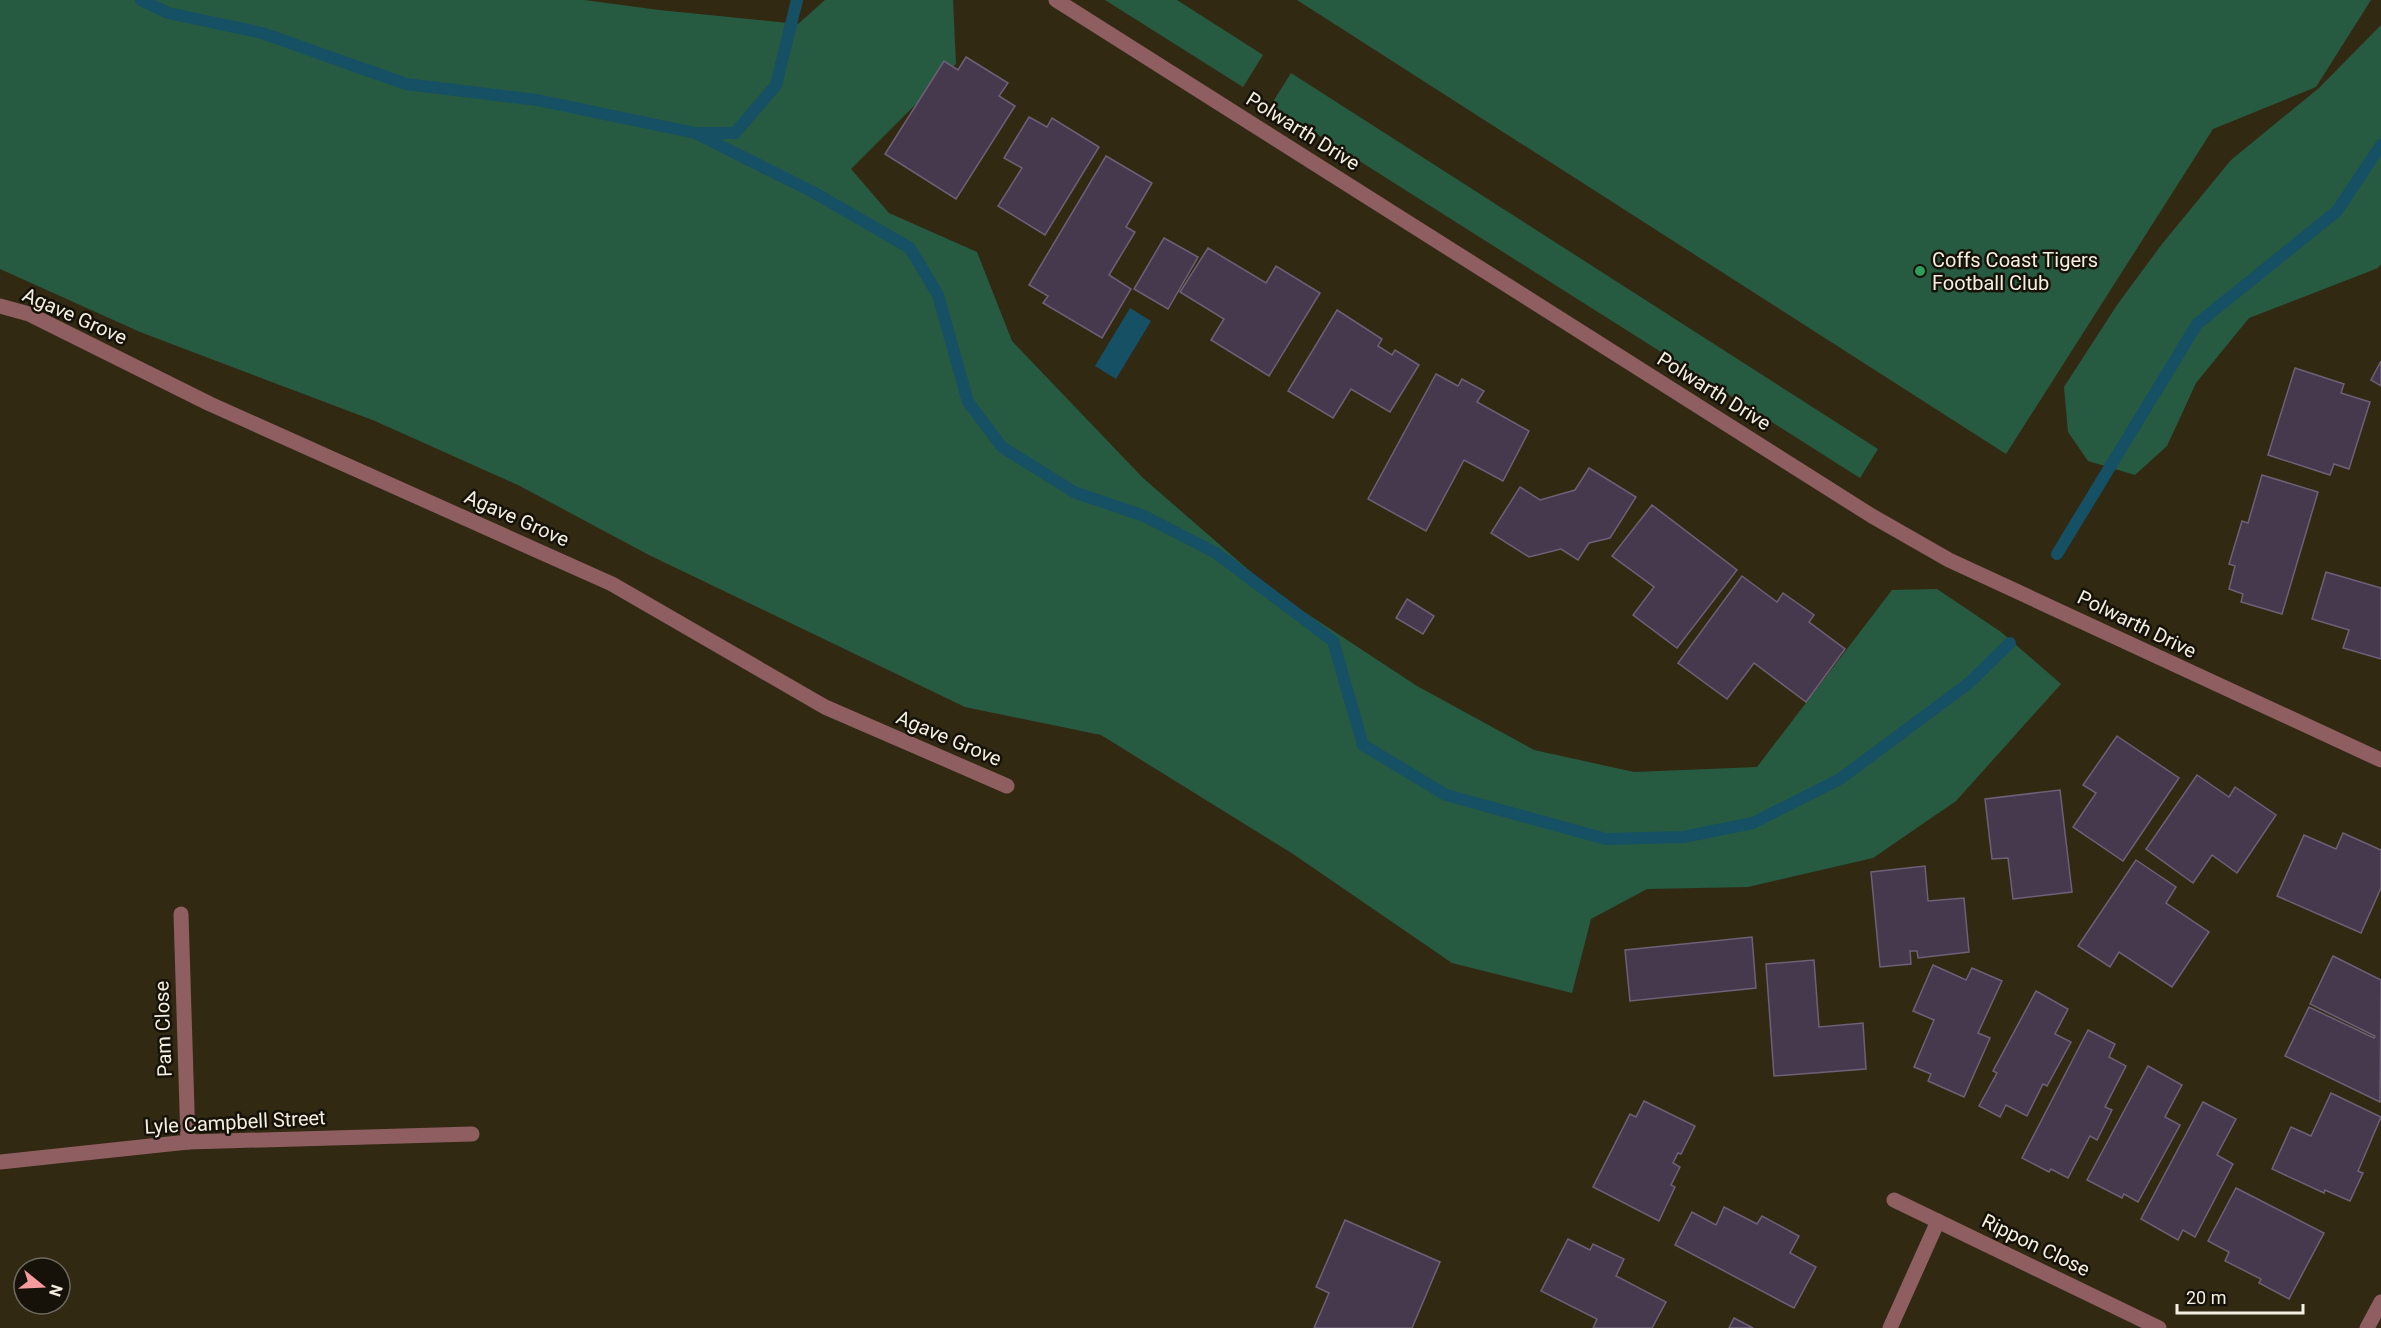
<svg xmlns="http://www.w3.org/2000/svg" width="2381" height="1328" font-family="Roboto,sans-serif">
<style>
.green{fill:#275b41}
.water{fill:#155064}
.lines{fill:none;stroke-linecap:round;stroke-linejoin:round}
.stream{stroke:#155064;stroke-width:12}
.building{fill:#46394e;stroke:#6e6076;stroke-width:1.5}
.street{stroke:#8f5e61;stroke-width:15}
.leisure-dot{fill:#2e9e5b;stroke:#161209;stroke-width:2}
.labels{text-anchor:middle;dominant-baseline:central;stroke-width:5;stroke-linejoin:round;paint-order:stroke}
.street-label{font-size:20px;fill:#f5efe2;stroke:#161209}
.poi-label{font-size:20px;fill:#f5efe2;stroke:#161209;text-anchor:start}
</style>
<rect width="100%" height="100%" fill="#322913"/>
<g class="green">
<path d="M0,0H584L659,10L798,24L825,0H953L956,64L851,169L889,213L977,252L1012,341L1143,478L1274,592L1417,686L1534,750L1634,772L1757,767L1892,590L1937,589L2001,632L2061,684L1956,801L1873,858L1748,887L1647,889L1591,919L1572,993L1452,963L1293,854L1101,735L965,707L649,555L518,485L375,421L140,332L0,269Z"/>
<path d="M1105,0H1177L1263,55L1243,87Z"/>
<path d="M1297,0H2371L2316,87L2213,129L2006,454Z"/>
<path d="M2381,25V264L2378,268L2249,318L2196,383L2167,446L2135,475L2088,461L2068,432L2064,387L2117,305L2162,244L2231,160L2319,88Z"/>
<path d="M1291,73L1878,449L1860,478L1271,105Z"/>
</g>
<path class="water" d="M1130,308L1151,321L1116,379L1095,366Z"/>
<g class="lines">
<g class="stream">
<path d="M141,0L168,13L262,33L406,84L537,100L695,133H735L776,85L797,0"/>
<path d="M695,133L813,192L910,248L938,295L968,402L1002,447L1074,492L1144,516L1216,553L1333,641L1363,745L1446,795L1606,839L1683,837L1753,823L1840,779L1969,683L2010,643"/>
<path d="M2057,554L2197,324L2337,211L2381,145"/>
</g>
</g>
<g class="building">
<path d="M966,57L1008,83L999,96L1015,106L956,199L885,154L944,61L958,70Z"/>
<path d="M1029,117L1047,127L1052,118L1099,147L1045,235L998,206L1022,168L1004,158Z"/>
<path d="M1106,156L1152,183L1126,227L1135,232L1109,275L1131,289L1102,338L1043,303L1048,296L1029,285Z"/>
<path d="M1164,238L1198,257L1168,309L1134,289Z"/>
<path d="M1208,248L1266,283L1276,266L1320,293L1269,376L1211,340L1224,319L1180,292Z"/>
<path d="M1337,310L1382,339L1378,346L1392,355L1395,350L1419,365L1390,412L1351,389L1333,418L1288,391Z"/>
<path d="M2381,361V386L2371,380Z"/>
<path d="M2295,368L2344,384L2341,393L2370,402L2349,469L2334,464L2330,475L2268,455Z"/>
<path d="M1436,374L1458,386L1462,379L1484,391L1477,402L1529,431L1503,481L1464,460L1426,531L1368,499Z"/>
<path d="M1589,468L1636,497L1610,538L1589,543L1578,560L1561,549L1529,557L1491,533L1520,487L1540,500L1575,490Z"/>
<path d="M2262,475L2318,492L2282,614L2241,602L2243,594L2229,589L2235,566L2229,564L2242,521L2248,523Z"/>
<path d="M1652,505L1737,570L1677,648L1633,615L1654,587L1612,556Z"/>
<path d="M2326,572L2381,588V659L2343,648L2349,630L2312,619Z"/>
<path d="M1742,576L1777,602L1783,593L1814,615L1809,622L1845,649L1806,702L1754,663L1727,699L1678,663Z"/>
<path d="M1407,599L1434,616L1423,634L1396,618Z"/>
<path d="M2117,736L2179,778L2123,861L2073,827L2096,793L2083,785Z"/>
<path d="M2197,775L2229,797L2235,787L2276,815L2237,873L2212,855L2193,883L2146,849Z"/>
<path d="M2060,790L2072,892L2013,899L2008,858L1992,859L1985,799Z"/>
<path d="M2343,833L2381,850V888L2361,933L2277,896L2304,835L2336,849Z"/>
<path d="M2136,860L2176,887L2166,903L2209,932L2172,987L2119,952L2110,967L2078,946Z"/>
<path d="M1925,866L1928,901L1964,898L1969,952L1918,958L1917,951H1910L1911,964L1880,967L1871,872Z"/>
<path d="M1752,937L1756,988L1630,1001L1625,950Z"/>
<path d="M2333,956L2381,980L2380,1102L2285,1056L2309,1007L2374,1038L2375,1036L2310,1004Z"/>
<path d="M1814,960L1819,1027L1863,1023L1866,1069L1774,1076L1766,964Z"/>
<path d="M1933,965L1966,980L1972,968L2002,981L1978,1033L1990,1038L1964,1097L1928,1081L1931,1074L1914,1067L1934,1020L1913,1011Z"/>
<path d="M2036,991L2068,1009L2055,1034L2071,1042L2047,1086L2043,1084L2027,1116L2006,1105L2000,1117L1979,1106L1997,1073L1993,1071Z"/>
<path d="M2088,1030L2115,1044L2109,1057L2126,1066L2105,1107L2112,1110L2097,1140L2090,1136L2068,1178L2051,1169L2049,1172L2022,1158Z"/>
<path d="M2148,1066L2182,1085L2165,1117L2180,1125L2138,1202L2124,1194L2122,1198L2087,1180Z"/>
<path d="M2331,1093L2381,1117L2358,1171L2363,1173L2350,1201L2325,1190L2324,1193L2272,1169L2291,1127L2311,1136Z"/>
<path d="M1644,1101L1695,1126L1681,1154L1678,1153L1673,1163L1680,1167L1671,1185L1675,1187L1659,1221L1593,1187L1630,1114L1636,1117Z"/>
<path d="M2203,1102L2236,1119L2217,1155L2233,1164L2195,1237L2183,1230L2178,1240L2141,1219Z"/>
<path d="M2236,1188L2324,1233L2289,1299L2259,1283L2261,1279L2225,1261L2229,1252L2208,1241Z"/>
<path d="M1724,1207L1757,1224L1762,1216L1799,1236L1790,1253L1816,1267L1794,1308L1675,1245L1692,1212L1716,1225Z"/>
<path d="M1345,1220L1440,1262L1412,1328H1314L1329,1293L1316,1287Z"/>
<path d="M1568,1239L1590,1250L1593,1244L1624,1259L1616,1276L1666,1302L1652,1328H1593L1597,1319L1541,1291Z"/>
<path d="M1734,1318L1753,1328H1729Z"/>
</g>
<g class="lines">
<g class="street">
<path d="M1056,0L1872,516L1949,560L2381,760"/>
<path d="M0,306L29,314L210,404L612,584L825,707L1007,786"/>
<path d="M181,914L188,1142"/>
<path d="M0,1162L188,1142L472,1134"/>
<path d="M1894,1200L2159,1328"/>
<path d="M1890,1328L1938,1221"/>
<path d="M2367,1328L2381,1302"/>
</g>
</g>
<circle class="leisure-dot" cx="1920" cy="271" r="6"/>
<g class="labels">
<g class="street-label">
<text transform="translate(1303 131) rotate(32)">Polwarth Drive</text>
<text transform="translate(75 316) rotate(24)">Agave Grove</text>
<text transform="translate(1714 391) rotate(32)">Polwarth Drive</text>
<text transform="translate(517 518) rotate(24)">Agave Grove</text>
<text transform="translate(2137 624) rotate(26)">Polwarth Drive</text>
<text transform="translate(949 738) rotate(23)">Agave Grove</text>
<text transform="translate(163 1029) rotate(-92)">Pam Close</text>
<text transform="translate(235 1122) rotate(-3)">Lyle Campbell Street</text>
<text transform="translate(2036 1245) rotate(26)">Rippon Close</text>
</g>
<g class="poi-label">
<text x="1932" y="260">Coffs Coast Tigers<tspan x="1932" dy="23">Football Club</tspan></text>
</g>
</g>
<g transform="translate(42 1286) rotate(108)"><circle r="28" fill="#161209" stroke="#6f6a60" stroke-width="1.5"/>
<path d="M0-4.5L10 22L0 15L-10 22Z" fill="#f59b9e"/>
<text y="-9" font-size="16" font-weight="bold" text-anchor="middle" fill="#f5efe2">N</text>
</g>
<path d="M2177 1304v9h126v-9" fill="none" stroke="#f5efe2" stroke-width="3"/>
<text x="2186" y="1304" font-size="18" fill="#f5efe2" stroke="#161209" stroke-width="4.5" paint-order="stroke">20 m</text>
</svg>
